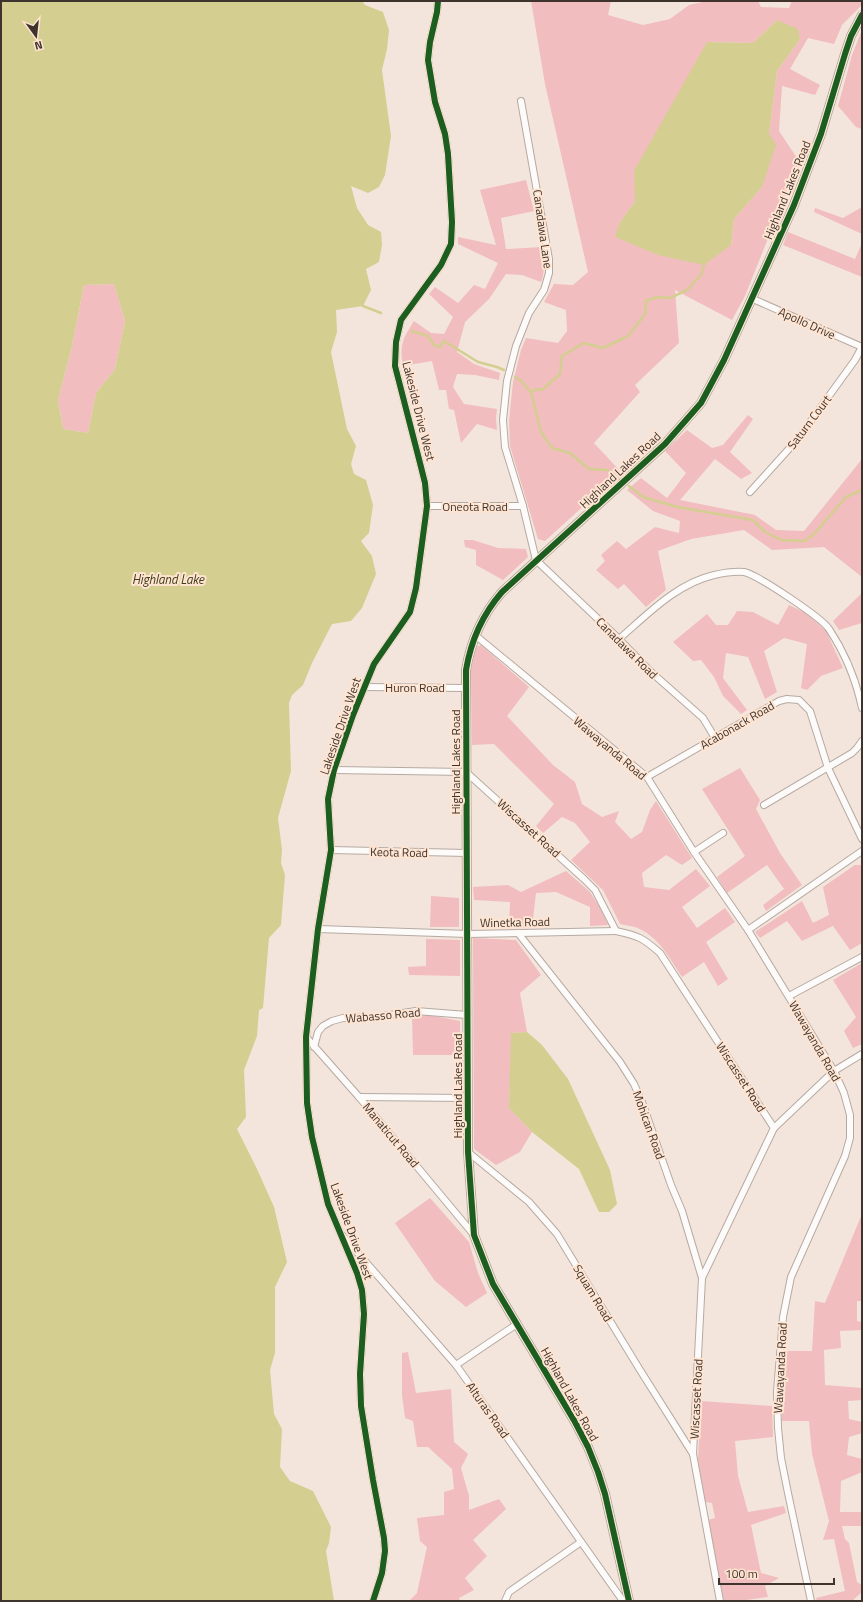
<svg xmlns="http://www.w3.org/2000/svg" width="863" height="1602" font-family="'Titillium Web',sans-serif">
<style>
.green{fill:#f1bdbe;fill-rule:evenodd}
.water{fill:#d4ce90;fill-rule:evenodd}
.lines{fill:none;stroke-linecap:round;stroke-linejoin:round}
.stream{stroke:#d4ce90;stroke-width:2.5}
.street-casing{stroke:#b5aaa2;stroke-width:8}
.secondary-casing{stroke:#b5aaa2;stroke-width:10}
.street{stroke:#fdfbfa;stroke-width:6}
.secondary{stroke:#fdfbfa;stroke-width:8}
.cycleway-casing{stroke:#fee4d1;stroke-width:8}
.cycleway{stroke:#1b5e20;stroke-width:6}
.labels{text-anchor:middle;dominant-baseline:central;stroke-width:4;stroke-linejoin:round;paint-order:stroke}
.street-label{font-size:12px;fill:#3e342d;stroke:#fee4d1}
.water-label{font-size:13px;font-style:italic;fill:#403f1b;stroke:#fee4d1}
</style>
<rect width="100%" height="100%" fill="#f4e5dc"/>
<g class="green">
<path d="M531,1H611L608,15L643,25L670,19L689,5L707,1H758L761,7L789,8L792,1H862V5L842,25L834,44L808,38L790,69L820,85L815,95L782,86L779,131L799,161L745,296L732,320L675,290L679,343L635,385L640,392L594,443L621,472L545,541L538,539L510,446L509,421L513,382L521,350L526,338L558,343L567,331L566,310L544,302L554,284L573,285L588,272L545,84ZM777,20L800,39L777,71L762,187L734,219L731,245L620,222L635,202L707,42L753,43Z"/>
<path d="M862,30V129L856,127L838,106L852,55Z"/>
<path d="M526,180L534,211L501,218L506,249L541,247C543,260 546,270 541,282L522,275L506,274L489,299L465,322L457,352L474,364L500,373L499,380L475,375L457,374L453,387L464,404L497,409L496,418L497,430L477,424L461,443L454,410L449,409L446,390H439L432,361L403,366C399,346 403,338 414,321L431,333L444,334L453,317L429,294L435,287L458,303L474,285L485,289L498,263L458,244V237L496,245L480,190Z"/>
<path d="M862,207V234L814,212L815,208L843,218Z"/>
<path d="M788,232L855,259L862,243V277L783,245Z"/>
<path d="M114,284L125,321L115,369L96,393L88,433L63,429L58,400L72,346L84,285Z"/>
<path d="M748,415L753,419L730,452L752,473L741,479L715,459L680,500L755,515L776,530L804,531L862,459V577L824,547L772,550L744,530L691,539L658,551L666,590L646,607L624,584L618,589L596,570L605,561L601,555L617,541L626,549L655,527L679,533L680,521L653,511L627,490L641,478L667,498L686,473L665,451L687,430L712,448L723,445Z"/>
<path d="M464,540H473L498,548L526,549L528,557L503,580L476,565V550L465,547Z"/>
<path d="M862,593V623L839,630L833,621Z"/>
<path d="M789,605L806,613L826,631L843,668L821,676L807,690L801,688L807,644L784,638L764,651L777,692L765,699L748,657L726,653L723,678L747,710L741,714L723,696L714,677L701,660L693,661L673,642L707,614L716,625H728L737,611L753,612L778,625Z"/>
<path d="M481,645L529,687L507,716L553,765L575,782L582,804L602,817L619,811L615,822L631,839L642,832L650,810L656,801L692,858L682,865L666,855L642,873L644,887L669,890L696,869L710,886L682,907L697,928L725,908L735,922L706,942L728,979L718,986L704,962L682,977C670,959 658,935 635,927C630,926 625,925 620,924L603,890L571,860L590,842L575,823L562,817L543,833L536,826L554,804L494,744L472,745L471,670L476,647Z"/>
<path d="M740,768L760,800L756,809L780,853L802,885L766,911L763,905L784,889L767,865L727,893L717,877L745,856L702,789Z"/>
<path d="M855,865H862V943L850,950L833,926L802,941L787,921L760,938L755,932L802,901L813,923L829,915L823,887Z"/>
<path d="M566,871L590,892L600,908L608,925L590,926V907L556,892L536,893L532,927L509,928L510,902L474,900L473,887L508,885L521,892Z"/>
<path d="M431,896L459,898V927H430Z"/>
<path d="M473,938L516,940L541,975L520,993L527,1032L512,1033L509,1108L532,1132L520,1152L496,1165L474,1149Z"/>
<path d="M426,939L460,940V976L409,975L408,967L426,966Z"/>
<path d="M862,963V1044L853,1048L844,1031L856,1017L833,980Z"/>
<path d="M429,1015L460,1021V1055H413L412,1016Z"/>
<path d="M430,1198L469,1242L478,1273L487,1293L466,1307L435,1281L395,1223Z"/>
<path d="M862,1214V1301H857V1321L862,1322V1330L840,1331L841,1348L824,1350L825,1385L862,1388V1400L848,1401L849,1419L862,1422V1433L849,1437L847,1455L862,1459V1472L841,1481L840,1512H862V1526H842L845,1539L849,1543L857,1582L862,1585V1592L854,1599V1601H817L816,1598L845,1591L834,1539L823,1540L829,1521L812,1454L809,1421H782V1392L784,1351H812L815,1301L825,1303Z"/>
<path d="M408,1352L416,1393L451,1389L454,1442L468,1454L461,1468L469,1496V1510L499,1499L506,1509L473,1540L487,1556L465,1578L474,1590L459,1598L460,1601H409L417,1593L427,1547L420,1541L417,1518L444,1515V1492L454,1489L452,1469L428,1447H417L413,1421L405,1418L402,1395V1353Z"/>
<path d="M701,1401L772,1406L773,1437L735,1441L738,1476L748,1512L784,1506L786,1513L751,1525L761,1573L779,1578L765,1586L768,1597L739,1601H724L708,1520L715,1518L712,1503L705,1502L698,1459Z"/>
</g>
<g class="water">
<path d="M1,1H362L365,5L383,12L389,30L387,49L382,70L391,136L385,175L379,187L368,193L351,186L357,208L368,225L381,232L382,245L379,262L366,269L371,290L363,306L336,310L337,332L331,352L347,429L356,446L351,464L354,474L366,480L373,505L369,533L361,541L372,556L376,574L362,608L351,621L332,624L312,663L303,685L292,695L289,703L291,771L278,818L282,850L281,863L285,875L281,925L269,938L263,1008L259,1010L257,1036L244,1070L246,1117L237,1129L257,1169L274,1207L287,1262L275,1287V1353L270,1370L274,1414L282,1429L280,1467L290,1481L313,1491L331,1527L329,1543L326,1551L334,1601H1ZM114,284L125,321L115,369L96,393L88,433L63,429L58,400L72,346L84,285Z"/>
<path d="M777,20L798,29L800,39L777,71L769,134L776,145L762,187L734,219L731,245L704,265L658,255L615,237L620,222L635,202L634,171L707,42L753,43Z"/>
<path d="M527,1032L542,1045L568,1079L610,1170L617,1204L609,1212H599L579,1169L532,1132L509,1108L511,1033Z"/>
</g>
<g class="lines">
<g class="stream">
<path d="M363,306L381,313"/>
<path d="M412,331L428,336L434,345L440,347L444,341L478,362L497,367L504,370"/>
<path d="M515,377L520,380L531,392L541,432L552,448L570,453L589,469L607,470L618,478"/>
<path d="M531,392L537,389L542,390L560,374L562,356L584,343L603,348L628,336L645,314L646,301L657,297L670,298L687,290L701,275L704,265"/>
<path d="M629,486L643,497L677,507L753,520L765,532L781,540L805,541L815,533L846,497L862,490"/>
</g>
<g class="street-casing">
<g id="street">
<path d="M521,101L549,259V273L544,290L529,313L516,346L507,381L503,420L505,447L523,506L536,560L619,639L651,672L703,718L715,738"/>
<path d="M753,299L862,347"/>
<path d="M750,492L797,440L855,360L862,347"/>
<path d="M427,506H523"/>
<path d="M475,635L647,777L694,852L748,930L834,1071L844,1093L850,1115V1138L845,1156L791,1277L783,1317L777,1392L778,1428L781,1458L788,1493L811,1601"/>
<path d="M619,639C648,614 676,584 714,575C723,573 734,571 744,572C758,575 822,618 829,629C845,653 856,680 862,708"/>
<path d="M365,687L466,688"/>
<path d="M334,770L466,772L584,879L595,890L616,931C639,936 643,938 660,953L774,1128"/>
<path d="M647,777L779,701L787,699L799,700L810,711L828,768L862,839"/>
<path d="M764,805L852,753L857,748L862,741"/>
<path d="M331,850L467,853"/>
<path d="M694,852L723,833"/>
<path d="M318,929L468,934L616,931"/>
<path d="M748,930L862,851"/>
<path d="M518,933L620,1062L634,1084L642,1102L671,1185L682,1211L702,1278"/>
<path d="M789,996L862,957"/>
<path d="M306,1037L359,1097L474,1235"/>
<path d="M314,1047L318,1032L323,1026L332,1021L343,1018L377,1017L416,1011L467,1015"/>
<path d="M359,1097L468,1098"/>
<path d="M468,1152L529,1202L557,1234L640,1370L693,1454"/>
<path d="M342,1235L456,1365L623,1601"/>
<path d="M456,1365L517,1324"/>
<path d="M373,1601L382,1573L385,1551L384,1538L373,1480L361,1406L360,1374L364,1314L362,1290L357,1273L328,1204L312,1137L307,1103L306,1037L318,929L331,850L328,799L334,770L353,715L374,664L410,612L416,588L427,506L425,483L420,463L395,366L396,342L401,320L441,265L451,244L452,222L448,154L445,134L435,102L428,60L430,42L437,12L438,1"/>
<path d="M505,1601L509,1592L581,1542"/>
<path d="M720,1601L693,1454L702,1278L774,1128L834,1071L862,1054"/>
</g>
</g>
<g class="secondary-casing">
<path id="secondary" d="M629,1601L605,1494L598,1472L588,1447L575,1422L493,1284L474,1235L468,1152L466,670C471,640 482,615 502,592L665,444L701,403L724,360L794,205L821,134L845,54L851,36L862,15"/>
</g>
<use href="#street" class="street"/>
<use href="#secondary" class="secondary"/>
<g class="cycleway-casing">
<g id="cycleway">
<path d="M373,1601L382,1573L385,1551L384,1538L373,1480L361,1406L360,1374L364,1314L362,1290L357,1273L328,1204L312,1137L307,1103L306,1037L318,929L331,850L328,799L334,770L353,715L374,664L410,612L416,588L427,506L425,483L420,463L395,366L396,342L401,320L441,265L451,244L452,222L448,154L445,134L435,102L428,60L430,42L437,12L438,1"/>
<path d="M629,1601L605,1494L598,1472L588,1447L575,1422L493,1284L474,1235L468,1152L466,670C471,640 482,615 502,592L665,444L701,403L724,360L794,205L821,134L845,54L851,36L862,15"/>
</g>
</g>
<use href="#cycleway" class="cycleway"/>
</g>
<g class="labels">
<g class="street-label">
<text transform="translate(787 190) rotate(-68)">Highland Lakes Road</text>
<text transform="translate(543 229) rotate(82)">Canadawa Lane</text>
<text transform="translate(807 323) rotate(24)">Apollo Drive</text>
<text transform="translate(419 411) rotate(76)">Lakeside Drive West</text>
<text transform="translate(809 422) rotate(-53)">Saturn Court</text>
<text transform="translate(620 470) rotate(-43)">Highland Lakes Road</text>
<text x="475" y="506">Oneota Road</text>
<text transform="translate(627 648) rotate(45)">Canadawa Road</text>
<text x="415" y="687">Huron Road</text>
<text transform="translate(737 725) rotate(-30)">Acabonack Road</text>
<text transform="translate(340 726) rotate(-71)">Lakeside Drive West</text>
<text transform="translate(610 748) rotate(40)">Wawayanda Road</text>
<text transform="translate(455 762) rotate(-90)">Highland Lakes Road</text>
<text transform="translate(529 828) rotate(42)">Wiscasset Road</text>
<text transform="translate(399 852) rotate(1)">Keota Road</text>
<text transform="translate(515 922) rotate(-1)">Winetka Road</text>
<text transform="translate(383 1015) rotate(-5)">Wabasso Road</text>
<text transform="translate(815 1041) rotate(60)">Wawayanda Road</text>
<text transform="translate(741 1077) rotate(57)">Wiscasset Road</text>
<text transform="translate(457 1086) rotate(-90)">Highland Lakes Road</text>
<text transform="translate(649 1125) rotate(70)">Mohican Road</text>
<text transform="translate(391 1135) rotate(50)">Manaticut Road</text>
<text transform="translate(352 1231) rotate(70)">Lakeside Drive West</text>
<text transform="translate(593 1293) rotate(59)">Squam Road</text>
<text transform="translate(780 1368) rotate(-87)">Wawayanda Road</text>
<text transform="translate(570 1394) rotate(61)">Highland Lakes Road</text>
<text transform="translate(696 1399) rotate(-87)">Wiscasset Road</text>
<text transform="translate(488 1410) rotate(55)">Alturas Road</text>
</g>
<g class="water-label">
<text x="168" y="579">Highland Lake</text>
</g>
</g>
<rect width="863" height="1602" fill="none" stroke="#3e342d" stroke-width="4"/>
<g transform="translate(36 36) rotate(165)" stroke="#fee4d1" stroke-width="3" paint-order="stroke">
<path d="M0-3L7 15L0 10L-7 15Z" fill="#3e342d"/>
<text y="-6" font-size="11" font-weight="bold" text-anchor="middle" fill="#3e342d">N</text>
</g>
<path d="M719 1578v6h115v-6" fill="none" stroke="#3e342d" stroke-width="2"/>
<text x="725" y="1578" font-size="12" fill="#3e342d" stroke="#fee4d1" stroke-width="3" paint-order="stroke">100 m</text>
</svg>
